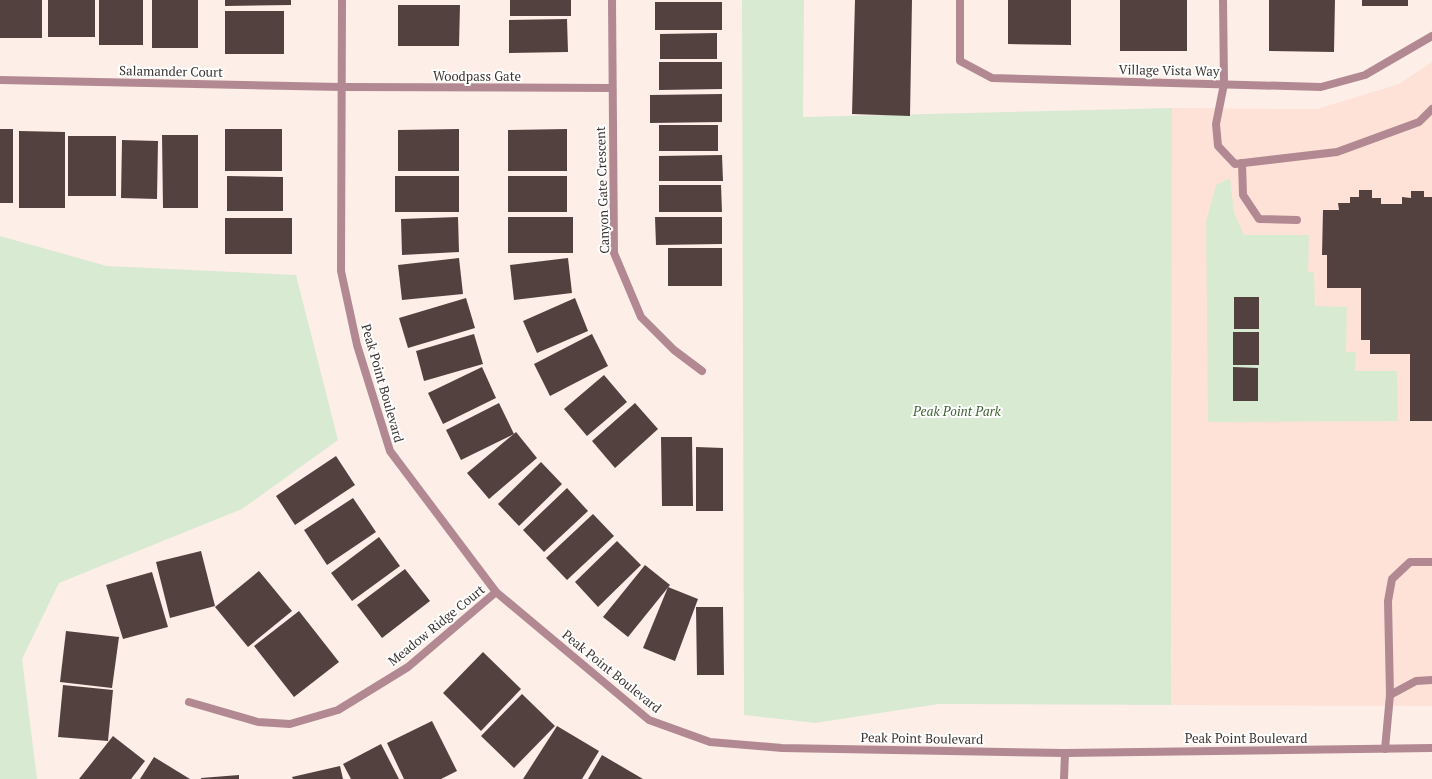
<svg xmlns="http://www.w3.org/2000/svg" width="1432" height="779" font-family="'PT Serif',serif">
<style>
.built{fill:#fee2d8}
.green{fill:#d9ead3}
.building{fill:#534140}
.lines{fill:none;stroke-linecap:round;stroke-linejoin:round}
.service{stroke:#b28992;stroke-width:8}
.minor{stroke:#b28992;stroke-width:8}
.labels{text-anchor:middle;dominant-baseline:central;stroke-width:4;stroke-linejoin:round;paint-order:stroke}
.street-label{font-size:13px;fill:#3c3431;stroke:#fff}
.park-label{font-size:13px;font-style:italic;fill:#406333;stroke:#fff}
</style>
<rect width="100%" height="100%" fill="#feeee8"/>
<path class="built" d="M1432,62V706L1171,705L1172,108L1317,109L1399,84Z"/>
<g class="green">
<path d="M742,0H804L803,117L1172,108L1171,705L939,704L815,723L744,715Z"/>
<path d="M1230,178L1234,213L1244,235H1309L1308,272H1314L1315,306L1347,307L1346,352H1356L1355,371H1397L1398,421L1208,422L1206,222L1216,185Z"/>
<path d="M0,236L107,266L296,275L338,440L242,509L59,583L22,659L37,779H0Z"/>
</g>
<g class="building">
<rect x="0" y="0" width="42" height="38"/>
<rect x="48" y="0" width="47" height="37"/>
<rect x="99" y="0" width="44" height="45"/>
<rect x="152" y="0" width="46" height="48"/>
<path d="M225,0H291V5L225,6Z"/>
<rect x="510" y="0" width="61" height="16"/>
<path d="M855,0H912L910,116L852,114Z"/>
<path d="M1008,0H1071V45L1008,44Z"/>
<rect x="1120" y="0" width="67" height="51"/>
<path d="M1269,0H1335L1334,52L1269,51Z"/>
<rect x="1362" y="0" width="46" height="6"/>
<rect x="655" y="2" width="67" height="28"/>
<path d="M398,5H460L459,46H398Z"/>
<rect x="225" y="11" width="59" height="43"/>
<path d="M567,19L568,52L509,53V20Z"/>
<path d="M717,33V59H660V34Z"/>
<path d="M659,62H722V89L659,90Z"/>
<path d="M722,94V122L650,123V95Z"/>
<rect x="659" y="125" width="59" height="26"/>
<rect x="0" y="129" width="13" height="74"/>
<rect x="225" y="129" width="57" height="42"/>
<path d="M459,129V171H398V130Z"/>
<path d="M567,129V171H508V130Z"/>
<path d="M19,131L65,132V208H19Z"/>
<path d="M162,135H198V208H163Z"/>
<rect x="68" y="136" width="48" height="60"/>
<path d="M122,140L158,141L157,199L121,198Z"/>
<path d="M722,155L723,181H659V156Z"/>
<path d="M227,176L283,177V211H227Z"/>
<rect x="395" y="176" width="64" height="36"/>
<rect x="508" y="176" width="59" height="36"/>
<path d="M659,185H721L722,212H659Z"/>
<path d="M1359,190H1372V198H1381V204H1402V197L1411,198V191H1424V197H1432V421H1410V354H1370V340H1361V288H1327V255H1322L1323,210H1339L1338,203H1350V197H1359Z"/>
<path d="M458,217L459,252L402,255L401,219Z"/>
<rect x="508" y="217" width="65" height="36"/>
<path d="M655,217H722V244L656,245Z"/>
<rect x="225" y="218" width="67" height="36"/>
<rect x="668" y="248" width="54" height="38"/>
<path d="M459,258L463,294L402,300L398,265Z"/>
<path d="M568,258L572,293L514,300L510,265Z"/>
<rect x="1234" y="297" width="25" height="32"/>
<path d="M466,298L475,328L408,348L399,318Z"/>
<path d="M575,298L588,331L537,353L523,321Z"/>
<rect x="1233" y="332" width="26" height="33"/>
<path d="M474,334L483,364L424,381L416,351Z"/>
<path d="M592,334L608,366L550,396L534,364Z"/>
<path d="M482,367L496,398L443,424L428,393Z"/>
<path d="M1233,367L1258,368V401H1233Z"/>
<path d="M604,375L627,402L587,436L564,409Z"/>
<path d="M499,403L514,434L461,460L446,430Z"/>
<path d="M635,403L658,429L615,468L592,441Z"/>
<path d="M516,432L537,458L489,499L467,473Z"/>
<path d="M661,437H692L693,506H662Z"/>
<path d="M696,447L723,448V511H696Z"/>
<path d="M336,456L355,485L295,525L276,496Z"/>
<path d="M541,462L562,484L519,526L498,504Z"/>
<path d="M567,488L588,511L544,552L523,530Z"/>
<path d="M353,498L376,532L327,565L304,530Z"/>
<path d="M593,514L614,536L567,580L546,558Z"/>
<path d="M379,537L400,566L352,601L331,573Z"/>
<path d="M617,541L641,565L598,607L575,582Z"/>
<path d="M201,551L215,606L170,618L156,562Z"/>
<path d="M645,565L670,585L628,637L603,617Z"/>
<path d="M405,569L430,601L382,638L357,605Z"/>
<path d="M259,571L292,611L248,647L215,607Z"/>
<path d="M152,572L168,627L123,639L106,585Z"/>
<path d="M668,587L698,599L675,661L643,648Z"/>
<path d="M696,607H723L724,675H697Z"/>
<path d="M299,611L339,662L294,697L254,646Z"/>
<path d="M66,631L119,637L112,688L60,682Z"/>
<path d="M483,652L521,689L481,731L443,693Z"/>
<path d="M63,685L113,690L108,741L58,737Z"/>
<path d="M522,694L555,726L514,768L481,736Z"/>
<path d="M432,721L457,771L441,779H404L387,743Z"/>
<path d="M557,726L599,751L582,779H523Z"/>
<path d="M113,736L145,761L131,779H79Z"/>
<path d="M381,744L399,779H351L343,764Z"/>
<path d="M602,755L643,779H588Z"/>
<path d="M154,757L190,779H140Z"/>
<path d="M340,766L343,779H293L292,777Z"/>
<path d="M239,775V779H201V778Z"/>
</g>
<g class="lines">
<g class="service">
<path d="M1224,84L1216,124L1218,146L1235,164L1337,152L1419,122L1432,109"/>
<path d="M1242,163L1243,195L1259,219L1297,220"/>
<path d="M1390,695L1416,681L1432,680"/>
<path d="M1385,749L1390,695L1388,601L1392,579L1410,562H1432"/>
</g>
<g class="minor">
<path d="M342,0L341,271L357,345L390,451L496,592L649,720L710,742L782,748L1065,753L1432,748"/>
<path d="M612,0L614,253L641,317L674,350L702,371"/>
<path d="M960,0V61L992,78L1321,87L1365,75L1432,36"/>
<path d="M1223,0L1224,84"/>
<path d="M0,80L341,87L612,88"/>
<path d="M189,702L258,722L290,724L338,710L408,667L496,592"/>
<path d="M1064,779L1065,753"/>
</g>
</g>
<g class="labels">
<g class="street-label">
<text transform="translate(1169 70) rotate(1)">Village Vista Way</text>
<text transform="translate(171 71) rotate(1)">Salamander Court</text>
<text x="477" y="76">Woodpass Gate</text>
<text transform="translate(602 190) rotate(-92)">Canyon Gate Crescent</text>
<text transform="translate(383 383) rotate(74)">Peak Point Boulevard</text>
<text transform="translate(436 625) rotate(-39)">Meadow Ridge Court</text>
<text transform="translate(612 671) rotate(39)">Peak Point Boulevard</text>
<text transform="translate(922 738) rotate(1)">Peak Point Boulevard</text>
<text x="1246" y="738">Peak Point Boulevard</text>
</g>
<g class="park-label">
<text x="957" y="411">Peak Point Park</text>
</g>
</g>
</svg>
